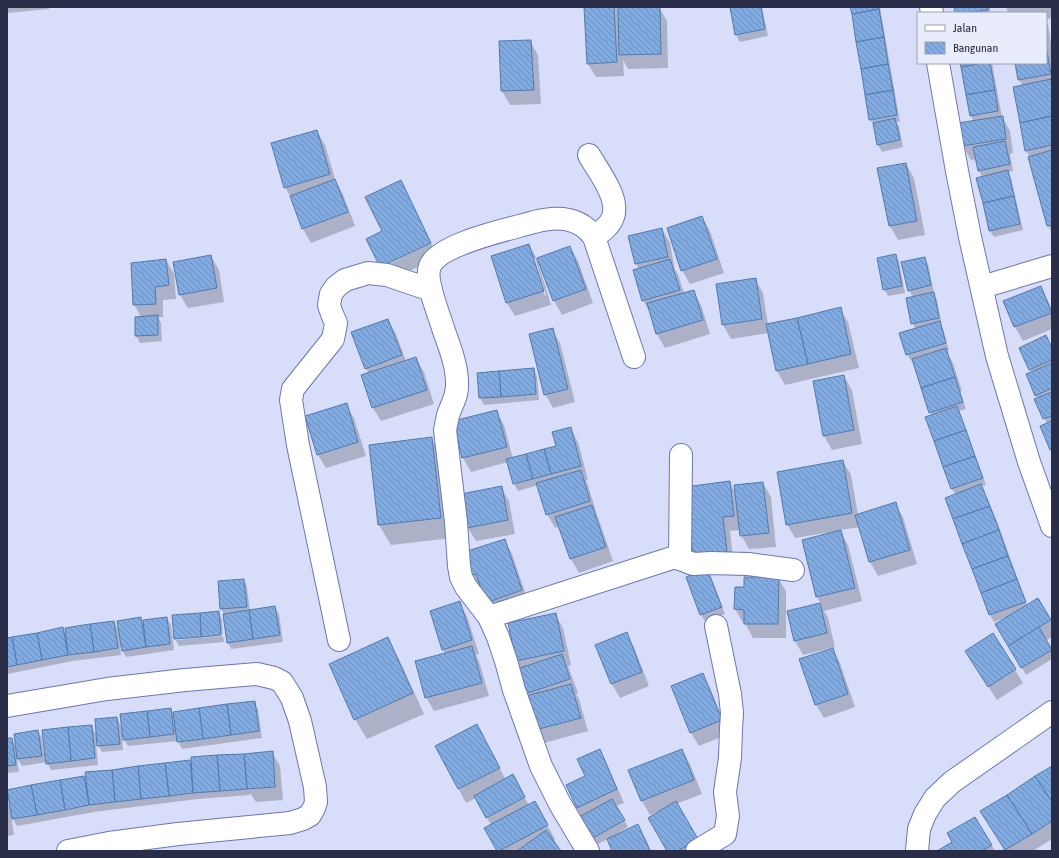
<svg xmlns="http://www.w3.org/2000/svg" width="1059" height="858" font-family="'Asap Condensed',sans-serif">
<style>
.shadow{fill:#0003;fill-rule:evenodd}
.building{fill:url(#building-back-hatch);stroke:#517aae}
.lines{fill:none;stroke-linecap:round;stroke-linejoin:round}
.street-casing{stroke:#6b76b3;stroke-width:24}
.street{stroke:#fff;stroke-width:22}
</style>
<defs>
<pattern id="building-back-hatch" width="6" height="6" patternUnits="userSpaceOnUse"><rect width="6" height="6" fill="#80abe3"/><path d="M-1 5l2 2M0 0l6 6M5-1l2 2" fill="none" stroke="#698cba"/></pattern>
</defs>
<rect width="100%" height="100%" fill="#d8def9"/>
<g class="shadow">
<path d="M7,7H49V9L7,13Z"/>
<path d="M585,7H616L619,13L659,7L667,21L668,68L628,69L623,60L624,76L596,77L588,64Z"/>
<path d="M729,7H762L768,36L740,42L736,35L731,9H730Z"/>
<path d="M851,7H880L900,122H896L899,126L903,147L882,152L878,145L875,126L870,120Z"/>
<path d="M955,7H990V13H956Z"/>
<path d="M1006,7H1051L1052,18L1046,19V13H1008Z"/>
<path d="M1046,21L1048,25L1052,50V232L1048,226L1030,158L1026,150L1023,86L1019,80L1016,63H1046Z"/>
<path d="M530,41L538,55L541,104L510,105L502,91L500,42Z"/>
<path d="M962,63H992L1002,117L1010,131L1013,153L1010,154L1013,171L1008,172L1011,178L1023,230L994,237L990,231L983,178L979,171L977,159L971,160L963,146L974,122L971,116Z"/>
<path d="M317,131L325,145L336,182L343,194L355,226L311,243L303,229L291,198L285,187Z"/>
<path d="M906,164L914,178L925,235L898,240L890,226Z"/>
<path d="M702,217L710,231L724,273L690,284L682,270Z"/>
<path d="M662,229L670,243L675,270L678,274L684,293L693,291L701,305L710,334L665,348L657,334L651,315L643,300L639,269L636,264Z"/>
<path d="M431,243L438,257L389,281L381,268Z"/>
<path d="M529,245L537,259L570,247L578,261L593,303L562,315L554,301L540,265H539L551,305L515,316L507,303ZM533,258H535L546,295L545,296Z"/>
<path d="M895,255L899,262L905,293L888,296L884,289Z"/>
<path d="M211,256L219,270L224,302L188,308L180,295Z"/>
<path d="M924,258L928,264L934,292H933L937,300L942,325H941L943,329L949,350L946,351L953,363L962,391L960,392L966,409L959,411L986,485L981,486L997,521L1027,605L1037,599L1052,624V637L1045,641L1052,652V659L1026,675L996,624L1007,618L1006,617L994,622L990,615L946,498L956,495L952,489L932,415L914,360L911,361L907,354L916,329L912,323L913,297L909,290Z"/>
<path d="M166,260L174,274L176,299L163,300V317H158L161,323L162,341L140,343L136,336L141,317L134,304Z"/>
<path d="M755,279L763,293L768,325L840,309L848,322L859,368L785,385L777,371L769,333L731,339L723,325Z"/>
<path d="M1040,287L1048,301L1052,310V329L1023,341L1015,327L1005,301Z"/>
<path d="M388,320L396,334L406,361L416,358L424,372L434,404L381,421L373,408L362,376L369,374L366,368Z"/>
<path d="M552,329L560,343L575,402L553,408L545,394Z"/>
<path d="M1046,337L1052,348V452L1041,427L1047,424L1036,400L1038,399L1036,395L1032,373L1030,370Z"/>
<path d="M533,369L537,376L539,400L484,405L480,398L478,373Z"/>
<path d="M844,376L852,390L862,444L832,450L824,436L814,382Z"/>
<path d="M346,405L354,418L366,456L326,468L318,455Z"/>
<path d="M496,411L504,425L513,459L557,447L570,428L578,442L588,480H586L588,485L597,515L599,520L613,561L579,573L571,559L560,526L555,528L547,514L538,485L518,491L514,484L508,462L471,472L463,458L454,422Z"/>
<path d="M431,438L443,458L452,538L391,545L379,525Z"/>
<path d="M843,461L851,475L858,515L895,504L903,517L917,564L878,576L870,562L860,527L840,530L848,545L862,601L824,611L828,618L835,647L832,648L840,663L855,707L824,718L816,705L801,660L832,650L831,648L803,655L795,641L788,612L821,604L817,597L803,540L826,534V533L795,538L787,524Z"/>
<path d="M729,482L736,494L763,483L771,497L776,547L749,549L741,535L740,530L730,531L734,566L701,570Z"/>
<path d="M501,487L509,501L515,534L476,541L468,528Z"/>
<path d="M504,540L512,554L529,604L495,616L474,591L459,555Z"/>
<path d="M707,570L711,577L725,614L705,621L701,615L687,578Z"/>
<path d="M778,578L786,591V638H753L745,623H743L735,609L745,588Z"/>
<path d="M244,580L247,587L250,611L275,607L279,614L283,642L231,649L228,642L224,614L221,609Z"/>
<path d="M459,603L467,616L479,654L476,655L479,661L489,696L434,711L426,697L445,654L443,650Z"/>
<path d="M218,612L222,619L223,634L176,638V640L223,636L224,642L179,646L175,639Z"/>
<path d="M555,614L563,628L571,665L568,666L578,693L576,694L579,699L588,731L544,743L526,694L521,669L517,661Z"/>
<path d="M140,618L144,625L167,618L171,625L174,650L126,657L120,646L121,655L73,661L7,674V639L63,629L67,636L114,622L120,632Z"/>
<path d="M626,634L634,647L649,686L620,698L612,684L597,646Z"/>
<path d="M993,634L1023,683L997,700L966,652Z"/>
<path d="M387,639L399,659L424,714L367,739L355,719Z"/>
<path d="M702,674L710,688L729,734L699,746L691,733Z"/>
<path d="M254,702L258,709L262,738L182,749L178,741L128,746L122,736L123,750L102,752L96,742L98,765L51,770L47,762L22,766L17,758L19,772L7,773V739H12L16,747L38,731L42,738L44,753H46L91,726L97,736L117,718L122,728L171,709L175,717Z"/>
<path d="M484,739L506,780L520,790L529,805L542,816L555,839L552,841L559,851H498L491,825L476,798L466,803L436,746Z"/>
<path d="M599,750L607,764L624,803L616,806L628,827L618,833V834L638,826L646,839L651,851H613L608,839L596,845L577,808L586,776Z"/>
<path d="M682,750L690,764L702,794L676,804L703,851H668L660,812L659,811L650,815L642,801L630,771Z"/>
<path d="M272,752L280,766L283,800L256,802L250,793V795L198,799L94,812L17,826L11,815L14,835L7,836V801L10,807L83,777L88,784L189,761L193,768Z"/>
<path d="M1052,767V839L1033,851H1005L981,812Z"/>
<path d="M975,818L995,851H939L953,843Z"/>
</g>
<g class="building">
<path d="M584,7H614L617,62L587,64Z"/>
<path d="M618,7H660L661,54L619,55Z"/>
<path d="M730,7H761L765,29L735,35Z"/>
<path d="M850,7H878L879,9L852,14Z"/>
<path d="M954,7H987L988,10L964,13H955Z"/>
<path d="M879,9L884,37L856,42L852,14Z"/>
<path d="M884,37L888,64L861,69L856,42Z"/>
<path d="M531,40L534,90L501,91L499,41Z"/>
<path d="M1046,46L1051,74L1018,80L1015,63H1046Z"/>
<path d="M960,63H984L961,67Z"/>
<path d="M984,63H990L995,90L966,95L961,67Z"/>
<path d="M888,64L893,90L865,95L861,69Z"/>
<path d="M1051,79L1052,84V116L1020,123L1013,87Z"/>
<path d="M893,90L897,115L869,120L865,95Z"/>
<path d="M995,90L998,111L970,116L966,95Z"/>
<path d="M1003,116L1006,139L962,146L958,123Z"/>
<path d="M1052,116V145L1025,151L1020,123Z"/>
<path d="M895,118L900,140L877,145L873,123Z"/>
<path d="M317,130L330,174L284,188L271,143Z"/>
<path d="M1005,141L1010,164L978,171L973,147Z"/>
<path d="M1052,150V225L1047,226L1028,157Z"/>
<path d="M906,163L917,221L889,226L877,168Z"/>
<path d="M1008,170L1014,196L983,203L976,178Z"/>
<path d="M335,179L348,212L302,229L290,196Z"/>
<path d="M401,180L431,243L380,267L366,239L382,231L365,197Z"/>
<path d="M1014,196L1020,224L989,231L983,203Z"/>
<path d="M702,216L717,259L681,271L667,228Z"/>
<path d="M662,228L668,257L635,264L628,236Z"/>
<path d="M529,244L544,291L506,303L491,256Z"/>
<path d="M570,246L586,289L553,301L537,258Z"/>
<path d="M896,254L902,286L883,290L877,258Z"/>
<path d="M211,255L217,288L179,295L173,262Z"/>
<path d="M925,257L931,285L908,291L901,262Z"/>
<path d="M166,259L169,285L155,287L156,304L133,305L131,263Z"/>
<path d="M670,259L680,290L642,301L633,270Z"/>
<path d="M756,278L762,319L722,325L716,284Z"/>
<path d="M1041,286L1052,313L1014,327L1003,301Z"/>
<path d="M694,290L703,320L656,334L647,303Z"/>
<path d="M934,292L939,318L911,324L906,298Z"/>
<path d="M841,307L851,354L808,364L797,318Z"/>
<path d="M158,315V335L135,336V317Z"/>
<path d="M797,318L808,364L776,371L766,324Z"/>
<path d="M388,319L402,355L365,369L351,332Z"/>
<path d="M940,321L946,343L906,355L899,333Z"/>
<path d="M553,328L568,389L544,395L529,334Z"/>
<path d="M1046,335L1052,348V360L1029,370L1019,348Z"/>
<path d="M946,348L955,377L921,388L912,359Z"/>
<path d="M416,357L427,390L372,408L361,375Z"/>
<path d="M1052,363V388L1035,396L1026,374Z"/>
<path d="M534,368L536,394L501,397L499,371Z"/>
<path d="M499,371L501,397L479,398L477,373Z"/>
<path d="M844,375L854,430L823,436L813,381Z"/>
<path d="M955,377L963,402L929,413L921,388Z"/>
<path d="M1052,392V416L1043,419L1034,399Z"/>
<path d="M347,403L358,442L317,455L305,416Z"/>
<path d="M957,406L966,430L934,441L925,417Z"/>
<path d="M497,410L507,447L462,458L453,421Z"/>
<path d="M1052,421V450H1050L1040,426Z"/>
<path d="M571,427L581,466L551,474L544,449L556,446L552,432Z"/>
<path d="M966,430L975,456L943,467L934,441Z"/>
<path d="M432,437L441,518L378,525L369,445Z"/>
<path d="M544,449L551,474L533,479L526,454Z"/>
<path d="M526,454L533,479L513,484L506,459Z"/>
<path d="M975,456L983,478L951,489L943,467Z"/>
<path d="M843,460L852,513L786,525L777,472Z"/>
<path d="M581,470L590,501L546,515L536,483Z"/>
<path d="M730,481L734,516L723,517L727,552L693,556L685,487Z"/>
<path d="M763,482L769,533L740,536L734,485Z"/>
<path d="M981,484L990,506L953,519L945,498Z"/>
<path d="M502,486L508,520L467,528L461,494Z"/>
<path d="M896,502L910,550L869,562L855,515Z"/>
<path d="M592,505L606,547L570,559L555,517Z"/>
<path d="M990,506L999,530L962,544L953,519Z"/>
<path d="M841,530L855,588L816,597L802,540Z"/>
<path d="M999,530L1008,556L972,569L962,544Z"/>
<path d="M505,539L522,590L486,603L476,574L465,578L458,554Z"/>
<path d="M1008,556L1017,579L981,593L972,569Z"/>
<path d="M707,569L722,607L700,615L686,577Z"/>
<path d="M744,577H779L778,624H744V610L734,609L735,587H744Z"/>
<path d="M244,579L247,607L220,609L218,581Z"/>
<path d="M1017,579L1026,602L989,615L981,593Z"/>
<path d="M1038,598L1051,620L1008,646L995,624Z"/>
<path d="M460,601L472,640L442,650L430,611Z"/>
<path d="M820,603L827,633L794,641L787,611Z"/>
<path d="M275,606L280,635L253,639L249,610Z"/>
<path d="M249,610L253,639L227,643L223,614Z"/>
<path d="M219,611L221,635L201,637L200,613Z"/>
<path d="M200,613L201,637L174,639L172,615Z"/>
<path d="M556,613L564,651L516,661L508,623Z"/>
<path d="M141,617L146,647L122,651L117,621Z"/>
<path d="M167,617L170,644L146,647L143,620Z"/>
<path d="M114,621L118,648L94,652L90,624Z"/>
<path d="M90,624L94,652L68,655L65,628Z"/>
<path d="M63,627L68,655L42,660L37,633Z"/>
<path d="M1039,627L1052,650L1021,668L1008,646Z"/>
<path d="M627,632L642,672L611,684L595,645Z"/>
<path d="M37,633L42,660L17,665L12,637Z"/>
<path d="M993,633L1016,669L988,687L965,651Z"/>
<path d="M12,637L17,665L7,667V638Z"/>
<path d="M388,637L413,693L354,720L329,664Z"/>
<path d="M472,646L482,683L425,698L415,661Z"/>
<path d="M833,648L848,694L815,705L799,659Z"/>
<path d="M562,654L570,679L525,694L517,669Z"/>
<path d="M703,673L722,720L690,733L671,686Z"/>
<path d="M571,684L581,718L535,730L526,696Z"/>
<path d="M255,701L259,731L231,735L227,704Z"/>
<path d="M227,704L231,735L203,739L199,708Z"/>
<path d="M171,708L174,734L150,737L147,711Z"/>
<path d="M199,708L203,739L177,742L173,712Z"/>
<path d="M147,711L150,737L123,740L120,714Z"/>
<path d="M117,717L120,744L97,746L95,719Z"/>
<path d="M477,724L500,768L458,789L435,746Z"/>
<path d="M92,725L95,758L71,761L68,727Z"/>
<path d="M68,727L71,761L46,764L42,730Z"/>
<path d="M38,730L42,756L17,759L14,734Z"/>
<path d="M7,738H12L16,765L7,766Z"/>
<path d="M600,749L617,789L577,808L566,785L585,776L577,759Z"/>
<path d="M682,749L694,780L641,801L628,770Z"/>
<path d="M273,751L275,787L247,789L244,754Z"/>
<path d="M244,754L247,789L220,791L217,755Z"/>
<path d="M217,755L220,791L193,793L191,757Z"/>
<path d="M190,760L193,793L169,796L165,763Z"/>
<path d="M165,763L169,796L141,799L138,766Z"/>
<path d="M138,766L141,799L115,802L112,770Z"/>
<path d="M1052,766V802L1035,776Z"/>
<path d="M112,770L115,802L89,805L85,772Z"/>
<path d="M513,774L525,797L486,818L474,796Z"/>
<path d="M84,776L89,805L65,810L60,780Z"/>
<path d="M1035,776L1052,802V821L1032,834L1007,795Z"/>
<path d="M60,780L65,810L37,815L31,785Z"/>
<path d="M31,785L37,815L12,819L7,790Z"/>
<path d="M1007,795L1032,834L1005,850L980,811Z"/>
<path d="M612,799L625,820L591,839L579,817Z"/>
<path d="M535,801L548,825L499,851H497L484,828Z"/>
<path d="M676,801L698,839L678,851H667L648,818Z"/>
<path d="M975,817L992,845L982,851H937L952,842L947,833Z"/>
<path d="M638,824L650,851H612L607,839Z"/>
<path d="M546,830L561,851H517Z"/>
</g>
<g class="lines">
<g class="street-casing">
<g id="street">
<path d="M931,7L932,13"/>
<path d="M938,63L957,171L970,237L997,356L1029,462L1052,526"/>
<path d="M589,155C598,171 620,198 613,217C610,226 601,232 594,237"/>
<path d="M982,287L1052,266"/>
<path d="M680,559L681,455"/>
<path d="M489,617L672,558H678L693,564L711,563L748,564L793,570"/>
<path d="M339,640L298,445L291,400L293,389L333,339L335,329L336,323L332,314L329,305L331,294L336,287L345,280L368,273L387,275L431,290"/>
<path d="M7,706L107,689L185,680L257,674L274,678L282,682L292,698L300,721L315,787L316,802L314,808L310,815L303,819L290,823L178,834L109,843L68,851"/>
<path d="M588,851L560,804L541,766L514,690L506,661L498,637L489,617L466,587L461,577L459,566L456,522L445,430C446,425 447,420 448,415C452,404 458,395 457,383C457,364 449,346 443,328C439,314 424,280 430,266C440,243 511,229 534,222C557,216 579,216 594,237L634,357"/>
<path d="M697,851L725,834L728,816L725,792L730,758L731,729L732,713L730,694L716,626"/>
<path d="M917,851L919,829L925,814L935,798L952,782L1052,712"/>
</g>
</g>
<use href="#street" class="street"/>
</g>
<rect width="1059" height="858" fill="none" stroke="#292d47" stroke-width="16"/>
<rect x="917" y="12" width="130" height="52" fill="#e9ecfa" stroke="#9ca0b2"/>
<rect x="925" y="25" width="20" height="6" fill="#ffffff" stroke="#9ca0b2"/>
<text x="953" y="32" font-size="12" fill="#292d47">Jalan</text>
<rect x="925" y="42" width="20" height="12" fill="url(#building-back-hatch)" stroke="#9ca0b2"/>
<text x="953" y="52" font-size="12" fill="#292d47">Bangunan</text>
</svg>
